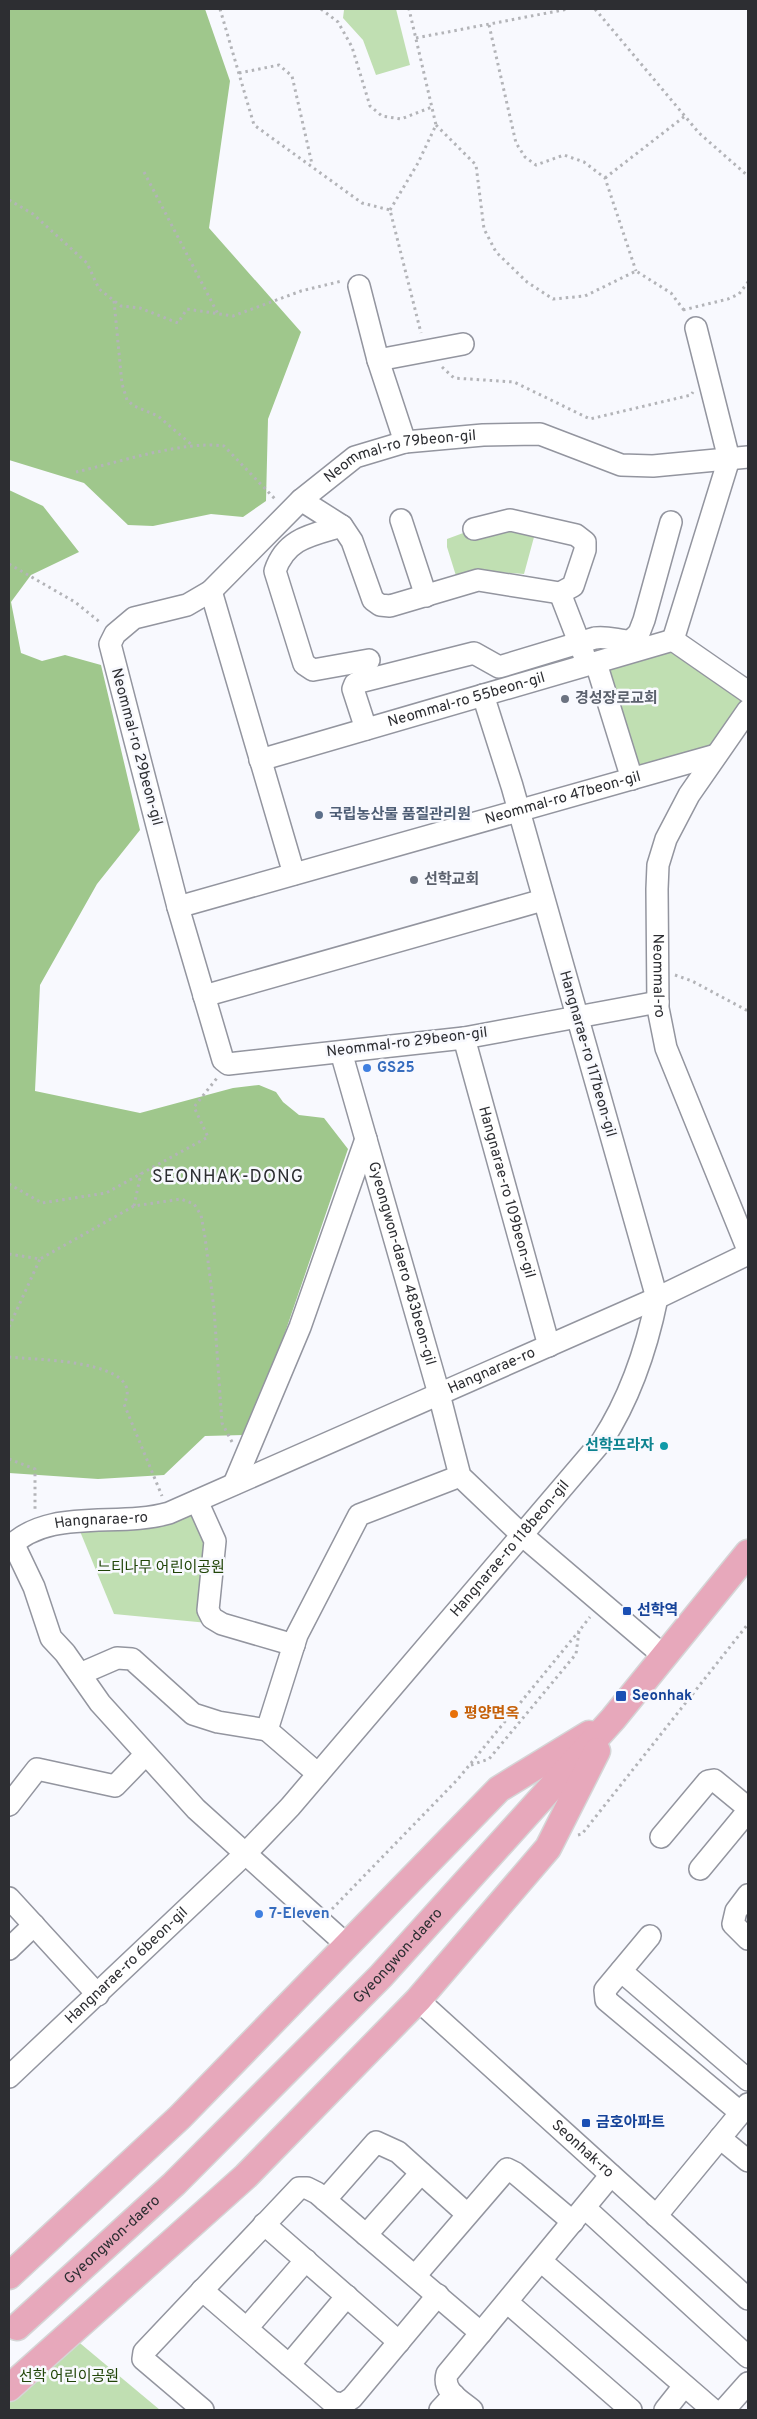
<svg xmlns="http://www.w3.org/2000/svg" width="757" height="2419" font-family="Overpass,'Noto Sans KR',sans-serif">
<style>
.green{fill:#c0dfb2}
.forest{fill:#9fc78c}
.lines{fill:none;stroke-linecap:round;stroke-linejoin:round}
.minor-casing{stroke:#93959f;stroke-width:24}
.major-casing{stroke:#d5d5d6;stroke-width:29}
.path{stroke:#b3b4b8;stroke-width:3;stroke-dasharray:2.5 4;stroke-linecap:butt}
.minor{stroke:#fff;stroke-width:21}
.major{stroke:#e7a8bb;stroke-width:26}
.worship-dot{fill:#6b7280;stroke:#f8f9fe;stroke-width:2}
.service-dot{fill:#5c6f8a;stroke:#f8f9fe;stroke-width:2}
.shop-dot{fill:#3f7fe0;stroke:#f8f9fe;stroke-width:2}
.culture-dot{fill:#0f9aa8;stroke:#f8f9fe;stroke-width:2}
.transit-dot{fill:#1a4fb4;stroke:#f8f9fe;stroke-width:2}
.food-dot{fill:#e8710a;stroke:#f8f9fe;stroke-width:2}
.labels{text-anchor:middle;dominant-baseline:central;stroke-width:5;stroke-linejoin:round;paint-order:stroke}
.street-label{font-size:15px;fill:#2d2e32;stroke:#f8f9fe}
.worship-label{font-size:15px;font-weight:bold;fill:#5b616d;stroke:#f8f9fe;text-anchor:start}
.service-label{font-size:15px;font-weight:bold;fill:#4e5e75;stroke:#f8f9fe;text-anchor:start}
.shop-label{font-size:15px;font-weight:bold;fill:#366cbe;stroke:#f8f9fe;text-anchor:start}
.culture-label{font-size:15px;font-weight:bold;fill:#0d838f;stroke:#f8f9fe;text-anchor:end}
.park-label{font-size:15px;fill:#214508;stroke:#f8f9fe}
.transit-label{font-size:15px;font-weight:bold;fill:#164399;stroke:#f8f9fe;text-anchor:start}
.food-label{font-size:15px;font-weight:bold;fill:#c56008;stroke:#f8f9fe;text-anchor:start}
.quarter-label{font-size:18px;letter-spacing:1px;fill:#2d2e32;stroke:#f8f9fe}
</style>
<rect width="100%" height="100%" fill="#f8f9fe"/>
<g class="green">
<path d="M348,9H396L410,65L376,75L363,40L343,18L344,10Z"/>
<path d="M537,526L524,574L485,571L457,579L447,547V539L474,529Z"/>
<path d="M673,640L748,692L716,755L632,779L596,663Z"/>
<path d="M196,1503L213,1542L208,1623L114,1614L77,1524Z"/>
<path d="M69,2334L160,2410H9V2388Z"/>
</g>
<g class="forest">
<path d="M9,9H205L230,81L209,228L301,332L268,419L266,501L243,517L211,514L153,526L128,525L84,483L9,460Z"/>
<path d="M9,490L43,506L79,552L31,575L11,602L21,653L42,661L65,655L101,665L140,830L97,884L40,985L35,1091L140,1113L233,1088L259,1085L276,1092L283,1102L299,1115L324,1118L348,1149L277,1356L244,1435L205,1436L164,1475L98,1479L9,1473Z"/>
</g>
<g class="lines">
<g class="minor-casing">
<g id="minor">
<path d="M359,286L378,360L405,442"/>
<path d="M378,360L463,344"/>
<path d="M301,500L342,526L352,541L373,600L380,605L390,606L478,580L560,593L573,586L585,550V542L576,535L510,520L474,529"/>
<path d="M401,520L426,596"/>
<path d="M342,526C312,535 286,538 275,571L304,664L313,670L369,660"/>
<path d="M211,591L294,874"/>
<path d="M560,593L584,655"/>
<path d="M673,640L729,459L696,328"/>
<path d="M673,640L748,692"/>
<path d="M596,663L632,779"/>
<path id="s1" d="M748,710L689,795L666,839L658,865L657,889L658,1008L666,1048L748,1250"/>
<path d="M366,729L353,689L355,684L359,682L474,653L499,667L595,638C608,636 619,641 631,641L639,633L644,620L671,522"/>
<path id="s2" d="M260,760L673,640"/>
<path id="s3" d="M178,907L716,755"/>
<path d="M204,996L543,900"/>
<path id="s4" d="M658,1002L464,1038L228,1064L223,1060L178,907L110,644L115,634L134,618L187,605L211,591L301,500L355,457L405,442L483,435L540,434L621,465L653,466L748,457"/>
<path id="s5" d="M464,1038L549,1346"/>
<path id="s6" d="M341,1052L439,1394L460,1476L522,1535L665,1657"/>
<path d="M234,1484L300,1327L366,1139"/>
<path d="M197,1501L215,1541L208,1610L212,1618L222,1624L294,1645"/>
<path d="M13,1543L34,1587L51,1638L65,1653L100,1703L196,1809L348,1946"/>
<path id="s7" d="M9,1548C47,1507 118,1528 169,1513L657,1298L748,1254"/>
<path d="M80,1674L117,1658L132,1659L193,1714L218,1722L267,1730"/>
<path d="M267,1730L297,1635L359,1515L460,1476"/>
<path d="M267,1730L318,1774"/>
<path d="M9,1805L37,1769L115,1786L145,1755"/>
<path d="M661,1837L708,1781L714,1780L748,1808"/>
<path d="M700,1869L748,1811"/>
<path d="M748,1895L736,1911L733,1924L748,1939"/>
<path d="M9,1898L98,1995"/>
<path d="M650,1936L605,1990L606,2000L741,2113"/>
<path d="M9,1949L34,1925"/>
<path d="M621,1971L748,2080"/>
<path id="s8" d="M418,2000L748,2299"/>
<path id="s9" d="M9,2077L245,1854L290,1807L602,1441C630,1398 647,1347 657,1298L512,786L483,695"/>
<path d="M720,2138L748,2161"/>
<path d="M325,2200L376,2142L398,2152L467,2214"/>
<path d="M585,2208L748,2357"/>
<path d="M656,2216L748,2104"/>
<path d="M264,2224L399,2342"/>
<path d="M366,2235L421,2173"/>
<path d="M541,2261L713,2410"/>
<path d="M415,2276L507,2169L515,2173L573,2222"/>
<path d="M202,2290L332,2402L343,2404L352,2398L438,2295"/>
<path d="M507,2302L631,2410"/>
<path d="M247,2328L306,2260"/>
<path d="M289,2365L347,2296"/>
<path d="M203,2410L143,2359L144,2352L299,2188H307L317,2193L481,2333"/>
<path d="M440,2410L454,2395"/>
<path d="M472,2410C460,2400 442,2391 447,2374L611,2175"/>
<path d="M665,2410L684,2386"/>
<path d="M724,2410L748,2383"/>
</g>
</g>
<g class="major-casing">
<g id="major">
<path d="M9,2276L180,2117L499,1789L589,1734"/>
<path id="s10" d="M17,2327L174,2184L381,1976L613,1719L748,1553"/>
<path d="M9,2388L246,2176L418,2000L548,1848L597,1751"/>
</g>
</g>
<g class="path">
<path d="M220,9L254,125L362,203L390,210L421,333"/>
<path d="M321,9L338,22L352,47L370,106L382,116L401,119L432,107"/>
<path d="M595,9L699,133L748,176"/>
<path d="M489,25L516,143L525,157L536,165L564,155L584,162L605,178L636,271"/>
<path d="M416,38L568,9"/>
<path d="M239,73L279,65L292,76L312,164"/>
<path d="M436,125L476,165L484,229L496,252L527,282L553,299L585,296L636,271L671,293L686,313"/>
<path d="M144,172L218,314"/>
<path d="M605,178L685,116"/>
<path d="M9,200L33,214L87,263L99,289L121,306L140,308L178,323L187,309L233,316L301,291L342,281"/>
<path d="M390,210L418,163L436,125L409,9"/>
<path d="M114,301L122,384L127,400L134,406L158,416L192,445"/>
<path d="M683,310L728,299L739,294L748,282"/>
<path d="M442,367L454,378L514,382L590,419L691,395L693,392"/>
<path d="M76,472C116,463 185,440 224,446L276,500"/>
<path d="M9,564L75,602L101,623"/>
<path d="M675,975L692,981L748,1011"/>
<path d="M9,1184L42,1203L106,1193L208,1137L194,1107L217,1078"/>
<path d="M134,1206L141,1173"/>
<path d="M9,1254L40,1259L134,1206L181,1199L194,1204L201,1215L205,1237L214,1309L222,1423L232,1442"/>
<path d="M9,1327L40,1259"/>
<path d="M9,1357C32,1360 148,1359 124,1404L162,1496"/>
<path d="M9,1459L35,1469V1510"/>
<path d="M471,1765L489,1759L576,1654L579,1631L590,1617"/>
<path d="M578,1835L582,1834L748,1624"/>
<path d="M332,1909L458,1779L579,1631"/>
</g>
<use href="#minor" class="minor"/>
<use href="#major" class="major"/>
</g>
<g class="worship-dot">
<circle cx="565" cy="699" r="5"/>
<circle cx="414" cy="880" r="5"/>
</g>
<circle class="service-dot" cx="319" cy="815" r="5"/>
<g class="shop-dot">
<circle cx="367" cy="1068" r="5"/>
<circle cx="259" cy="1914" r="5"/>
</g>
<circle class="culture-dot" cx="664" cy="1446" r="5"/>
<g class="transit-dot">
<rect x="622" y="1606" width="10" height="10" rx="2.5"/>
<rect x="615" y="1690" width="12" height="12" rx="2.5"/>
<rect x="581" y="2118" width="10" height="10" rx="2.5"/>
</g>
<circle class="food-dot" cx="454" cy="1714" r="5"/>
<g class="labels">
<g class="street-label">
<text stroke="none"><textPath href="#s4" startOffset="1231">Neommal-ro 79beon-gil</textPath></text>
<text stroke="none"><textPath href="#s2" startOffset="215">Neommal-ro 55beon-gil</textPath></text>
<text transform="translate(136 747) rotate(75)">Neommal-ro 29beon-gil</text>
<text stroke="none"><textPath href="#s3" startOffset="400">Neommal-ro 47beon-gil</textPath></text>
<text stroke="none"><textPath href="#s1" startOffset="291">Neommal-ro</textPath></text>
<text transform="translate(407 1043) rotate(-7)">Neommal-ro 29beon-gil</text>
<text transform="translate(587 1054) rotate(74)">Hangnarae-ro 117beon-gil</text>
<text stroke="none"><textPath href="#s5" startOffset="160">Hangnarae-ro 109beon-gil</textPath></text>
<text stroke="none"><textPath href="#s6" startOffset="220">Gyeongwon-daero 483beon-gil</textPath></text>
<text stroke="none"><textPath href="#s7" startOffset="520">Hangnarae-ro</textPath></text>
<text stroke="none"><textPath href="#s7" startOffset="99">Hangnarae-ro</textPath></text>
<text stroke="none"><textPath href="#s9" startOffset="729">Hangnarae-ro 118beon-gil</textPath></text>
<text stroke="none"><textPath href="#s10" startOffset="532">Gyeongwon-daero</textPath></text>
<text stroke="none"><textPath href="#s9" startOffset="162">Hangnarae-ro 6beon-gil</textPath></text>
<text stroke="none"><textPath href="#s8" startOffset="222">Seonhak-ro</textPath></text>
<text stroke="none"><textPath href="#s10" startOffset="129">Gyeongwon-daero</textPath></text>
</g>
<g class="worship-label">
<text x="575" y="699">경성장로교회</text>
<text x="424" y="880">선학교회</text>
</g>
<g class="service-label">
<text x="329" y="815">국립농산물 품질관리원</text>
</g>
<g class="shop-label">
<text x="377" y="1068">GS25</text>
<text x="269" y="1914">7-Eleven</text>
</g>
<g class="culture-label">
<text x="654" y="1446">선학프라자</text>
</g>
<g class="park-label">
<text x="161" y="1568">느티나무 어린이공원</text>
<text x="69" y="2377">선학 어린이공원</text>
</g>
<g class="transit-label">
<text x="637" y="1611">선학역</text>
<text x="632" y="1696">Seonhak</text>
<text x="596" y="2123">금호아파트</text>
</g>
<g class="food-label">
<text x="464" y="1714">평양면옥</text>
</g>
<g class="quarter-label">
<text x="228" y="1177">SEONHAK-DONG</text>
</g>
</g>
<rect width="757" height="2419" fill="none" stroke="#2d2e32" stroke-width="20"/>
</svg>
